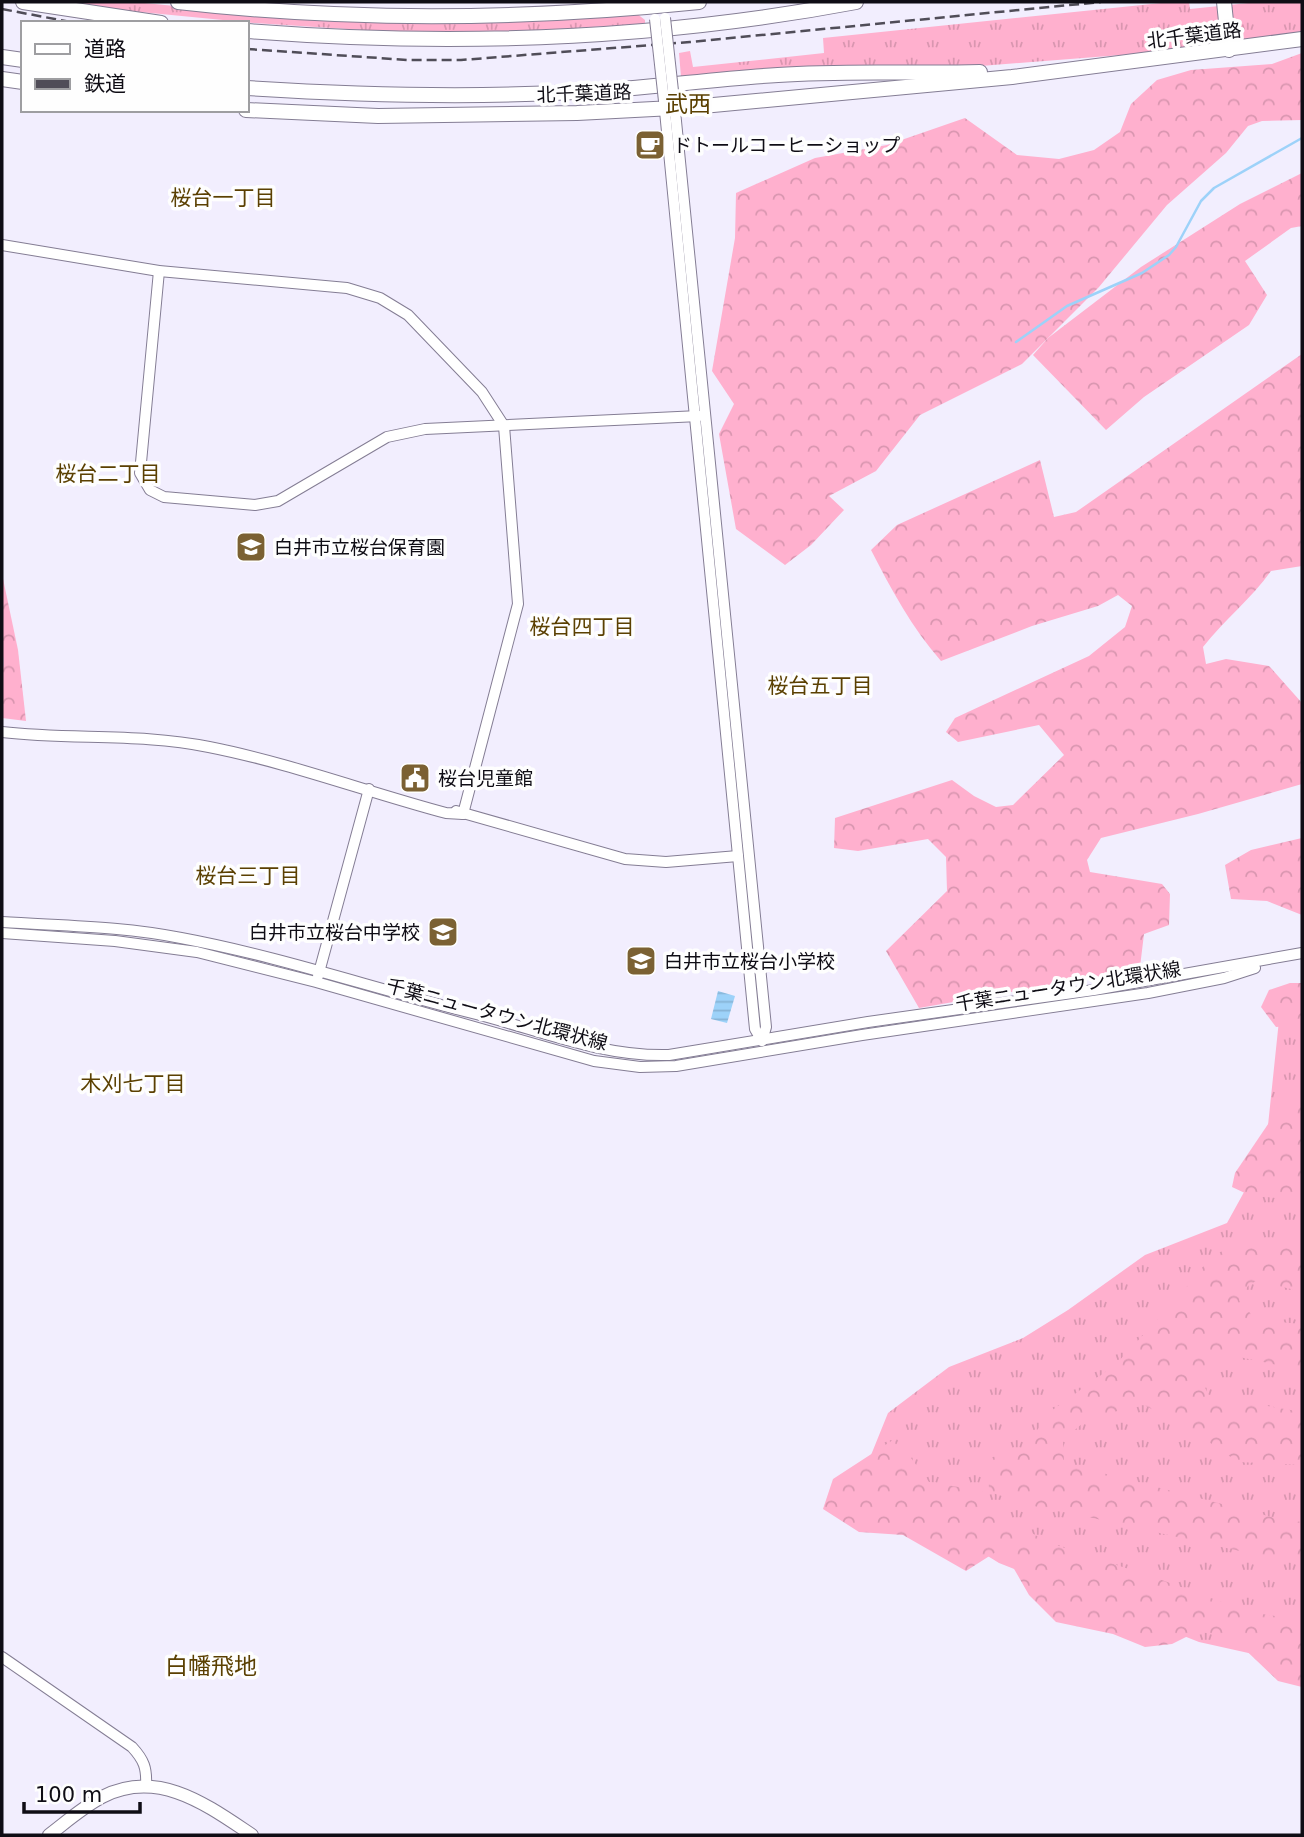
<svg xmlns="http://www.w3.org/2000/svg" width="1304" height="1837" font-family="'DejaVu Sans','Noto Sans JP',sans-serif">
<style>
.grass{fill:url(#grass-tufts)}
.forest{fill:url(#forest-crowns)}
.water{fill:url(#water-rules)}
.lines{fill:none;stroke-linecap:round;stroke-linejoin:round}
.stream{stroke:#9dd2f9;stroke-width:2.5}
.secondary-casing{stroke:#847d94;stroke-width:12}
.primary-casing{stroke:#847d94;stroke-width:14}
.highway-casing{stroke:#847d94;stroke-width:16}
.secondary{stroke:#fff;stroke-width:10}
.primary{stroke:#fff;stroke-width:12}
.highway{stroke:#fff;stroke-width:14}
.rail{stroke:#504d58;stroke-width:2.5;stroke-dasharray:10 5;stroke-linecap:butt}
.secondary-bridge-casing{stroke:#847d94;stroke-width:12;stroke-linecap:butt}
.secondary-bridge{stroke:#fff;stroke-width:10}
.labels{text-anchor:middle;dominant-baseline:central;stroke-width:7;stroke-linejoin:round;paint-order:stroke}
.street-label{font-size:19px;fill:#0f0d15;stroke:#fefefe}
.poi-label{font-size:19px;fill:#0f0d15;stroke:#fefefe;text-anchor:start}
.neighbourhood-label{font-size:21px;fill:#5b4002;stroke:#fefefe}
.quarter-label{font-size:23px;fill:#5b4002;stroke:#fefefe}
</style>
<defs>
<pattern id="grass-tufts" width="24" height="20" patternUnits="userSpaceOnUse" patternTransform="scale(1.75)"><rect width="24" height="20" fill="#ffb0ce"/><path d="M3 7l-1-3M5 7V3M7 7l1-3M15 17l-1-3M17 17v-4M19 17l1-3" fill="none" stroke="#d996b0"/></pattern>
<pattern id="forest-crowns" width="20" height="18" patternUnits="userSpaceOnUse" patternTransform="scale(1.75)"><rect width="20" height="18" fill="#ffb0ce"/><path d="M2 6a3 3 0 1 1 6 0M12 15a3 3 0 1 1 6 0" fill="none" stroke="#d996b0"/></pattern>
<pattern id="water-rules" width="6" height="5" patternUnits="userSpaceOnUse" patternTransform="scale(1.75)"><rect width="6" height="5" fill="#9dd2f9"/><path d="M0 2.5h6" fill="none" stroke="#86b3d5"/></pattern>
</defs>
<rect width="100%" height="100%" fill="#f2eefe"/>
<g class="grass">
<path d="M72,2H135L254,14L395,22H522L636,13L645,20V24L522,31L393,32L254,23L130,11Z"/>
<path d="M1171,2H1189L1190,9L1258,2H1302V32L1172,51L981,66L681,77L679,53L690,51L693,67L824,53L823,38Z"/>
<path d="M1281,1001H1302V1665L1199,1642L999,1563L915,1511L869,1460L888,1413L949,1367L1023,1338L1068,1310L1145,1255L1227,1223L1265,1154Z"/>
</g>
<g class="forest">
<path d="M1302,53V120L1262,121L1248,126L1226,153L1167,205L1099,287L1022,364L920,415L876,471L829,496L844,510L811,545L785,565L736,529L719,434L734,404L712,371L735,238L736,193L815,158L887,145L965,118L1017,155L1059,159L1094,150L1120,132L1131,104L1157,80L1191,70L1272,64Z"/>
<path d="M1302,173V226L1291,228L1245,261L1267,295L1249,325L1144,397L1106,430L1033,355L1048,338L1141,267L1240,204Z"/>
<path d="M1302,354V566L1271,571C1251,599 1224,620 1203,647L1206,664L1226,659L1269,666L1302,703V784L1198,814L1101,838L1087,860L1090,872L1162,884L1170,894L1169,925L1144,934L1140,967L1113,974L919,1008L886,951L947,891L946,857L928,839L858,851L834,848L835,818L952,780L974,796L996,807L1013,805L1064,755L1039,725L958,742L946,732L955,718L1089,656L1125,627L1132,606L1118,595L1098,606L1032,626L941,661C912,628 891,589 871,550L897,525L1040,460L1054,517L1076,512Z"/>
<path d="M2,574L18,650L26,721L2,718Z"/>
<path d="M1302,838V915L1267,901L1231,899L1225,865L1251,850Z"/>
<path d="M1290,983H1302V1025L1276,1027L1261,1007L1269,990Z"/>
<path d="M1302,1097V1202L1247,1194L1232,1187L1235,1173L1281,1105Z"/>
<path d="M1270,1240L1302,1248V1295L1291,1289L1256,1281L1248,1286L1239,1300L1256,1320L1302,1324V1370L1234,1356L1209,1361L1200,1377L1209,1396L1302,1412V1465L1238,1462L1190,1429L1140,1403L1083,1423L1063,1440L1064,1463L1284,1520L1302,1522V1565L1075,1514L1044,1509L989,1492L988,1458L1022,1451L1051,1411L1115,1365L1176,1300L1210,1258L1236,1243Z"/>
<path d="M896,1438L929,1482L982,1491L993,1510L1047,1542L1159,1579L1249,1612L1302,1620V1687L1278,1681L1234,1639L1198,1631L1172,1644L1145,1647L1113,1634L1056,1622L1029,1595L1002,1548L966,1571L903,1535L859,1532L823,1509L833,1479Z"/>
</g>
<path class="water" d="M718,991L735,996L727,1023L711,1019Z"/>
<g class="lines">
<g class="stream">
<path d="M1016,342L1067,306L1142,273L1169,255L1176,247L1201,201L1214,188L1302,138"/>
<path d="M2,658V666"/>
</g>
<g class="secondary-casing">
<g id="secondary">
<path d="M664,101L755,1029L762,1041"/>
<path d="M674,101L766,1027L762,1041"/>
<path d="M2,245L159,271L347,288L380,298L408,315L482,392L504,426L518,604L463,814"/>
<path d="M159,271L140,473L150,490L164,497L255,505L278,501L387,437L425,429L699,416"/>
<path d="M2,732C71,740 141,733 209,747C290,763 367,792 446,813L463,814"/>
<path d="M456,811L625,859L666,862L738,856"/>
<path d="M2,922C62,926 122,926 181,938C278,956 372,988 468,1012C535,1028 599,1057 669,1055L868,1022L1094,990L1302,953"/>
<path d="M2,933L115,941L197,952L316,982L594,1061L640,1067L676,1066L862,1035L1148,993L1224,978L1255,968"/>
<path d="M318,976L369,789"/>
<path d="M2,1657L132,1747C144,1760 147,1768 146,1786"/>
</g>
</g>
<g class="primary-casing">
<path id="primary" d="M49,1835C66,1822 83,1807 102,1797C158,1768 207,1805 252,1835"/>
</g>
<g class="highway-casing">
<g id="highway">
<path d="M23,2L161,23"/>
<path d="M178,2C352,22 525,20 699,2"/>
<path d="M1224,2L1229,50"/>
<path d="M247,31C451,47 655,40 856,2"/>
<path d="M2,57L23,60"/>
<path d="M2,79L23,82"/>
<path d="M247,88C356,95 467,98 576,92C644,89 711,79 778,75C845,70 913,74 980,72"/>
<path d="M246,110L378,116L577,113L692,107L1012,77L1302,39"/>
</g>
</g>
<use href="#secondary" class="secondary"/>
<use href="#primary" class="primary"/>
<use href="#highway" class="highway"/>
<g class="rail">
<path d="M2,9L76,23"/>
<path d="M247,49L408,60H461L690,42L1101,2"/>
</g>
<g class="secondary-bridge-casing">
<g id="secondary-bridge">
<path d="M665,18L674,100"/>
<path d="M655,19L664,101"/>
</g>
</g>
<use href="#secondary-bridge" class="secondary-bridge"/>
</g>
<defs>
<g id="cafe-square" transform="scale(1.575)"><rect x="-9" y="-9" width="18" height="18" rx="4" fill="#7b6133" stroke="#fefefe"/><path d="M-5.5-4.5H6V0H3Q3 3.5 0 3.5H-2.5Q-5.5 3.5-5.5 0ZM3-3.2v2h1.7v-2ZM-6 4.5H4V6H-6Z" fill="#fff"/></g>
<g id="school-square" transform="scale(1.575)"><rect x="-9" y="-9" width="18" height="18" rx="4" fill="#7b6133" stroke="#fefefe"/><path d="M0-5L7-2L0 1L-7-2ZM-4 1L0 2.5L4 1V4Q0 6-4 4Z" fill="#fff"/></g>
<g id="civic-square" transform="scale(1.575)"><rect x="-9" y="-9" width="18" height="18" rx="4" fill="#7b6133" stroke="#fefefe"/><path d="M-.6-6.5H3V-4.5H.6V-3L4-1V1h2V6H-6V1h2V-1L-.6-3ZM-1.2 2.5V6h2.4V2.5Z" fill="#fff"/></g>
</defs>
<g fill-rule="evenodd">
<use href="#cafe-square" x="650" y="145"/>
<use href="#school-square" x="251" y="547"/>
<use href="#civic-square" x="415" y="778"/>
<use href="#school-square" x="443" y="932"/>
<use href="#school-square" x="641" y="961"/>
</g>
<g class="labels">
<g class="street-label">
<text transform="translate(1194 35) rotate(-7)">北千葉道路</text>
<text transform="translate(584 93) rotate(-2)">北千葉道路</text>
<text transform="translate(1068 986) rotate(-9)">千葉ニュータウン北環状線</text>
<text transform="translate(497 1014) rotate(15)">千葉ニュータウン北環状線</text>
</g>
<g class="poi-label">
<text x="673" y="145">ドトールコーヒーショップ</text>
<text x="274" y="547">白井市立桜台保育園</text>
<text x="438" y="778">桜台児童館</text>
<text x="420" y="932" text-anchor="end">白井市立桜台中学校</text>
<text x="664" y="961">白井市立桜台小学校</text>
</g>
<g class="neighbourhood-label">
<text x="223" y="198">桜台一丁目</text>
<text x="108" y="474">桜台二丁目</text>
<text x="582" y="627">桜台四丁目</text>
<text x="820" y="686">桜台五丁目</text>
<text x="248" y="876">桜台三丁目</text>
<text x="133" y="1084">木刈七丁目</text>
</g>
<g class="quarter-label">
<text x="688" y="104">武西</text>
<text x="211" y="1666">白幡飛地</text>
</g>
</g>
<rect width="1304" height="1837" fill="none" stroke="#0f0d15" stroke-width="7"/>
<rect x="21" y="21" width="228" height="91" fill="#fefefe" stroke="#9e9ea1" stroke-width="2"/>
<rect x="35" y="44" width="35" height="10" fill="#ffffff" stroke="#9e9ea1" stroke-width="2"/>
<text x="84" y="56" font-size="21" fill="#0f0d15">道路</text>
<rect x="35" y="79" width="35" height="10" fill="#504d58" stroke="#9e9ea1" stroke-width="2"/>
<text x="84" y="91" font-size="21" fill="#0f0d15">鉄道</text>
<path d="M24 1802v10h116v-10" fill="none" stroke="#0f0d15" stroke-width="3.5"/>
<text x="35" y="1802" font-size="21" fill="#0f0d15" stroke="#fefefe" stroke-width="5" paint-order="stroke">100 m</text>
</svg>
